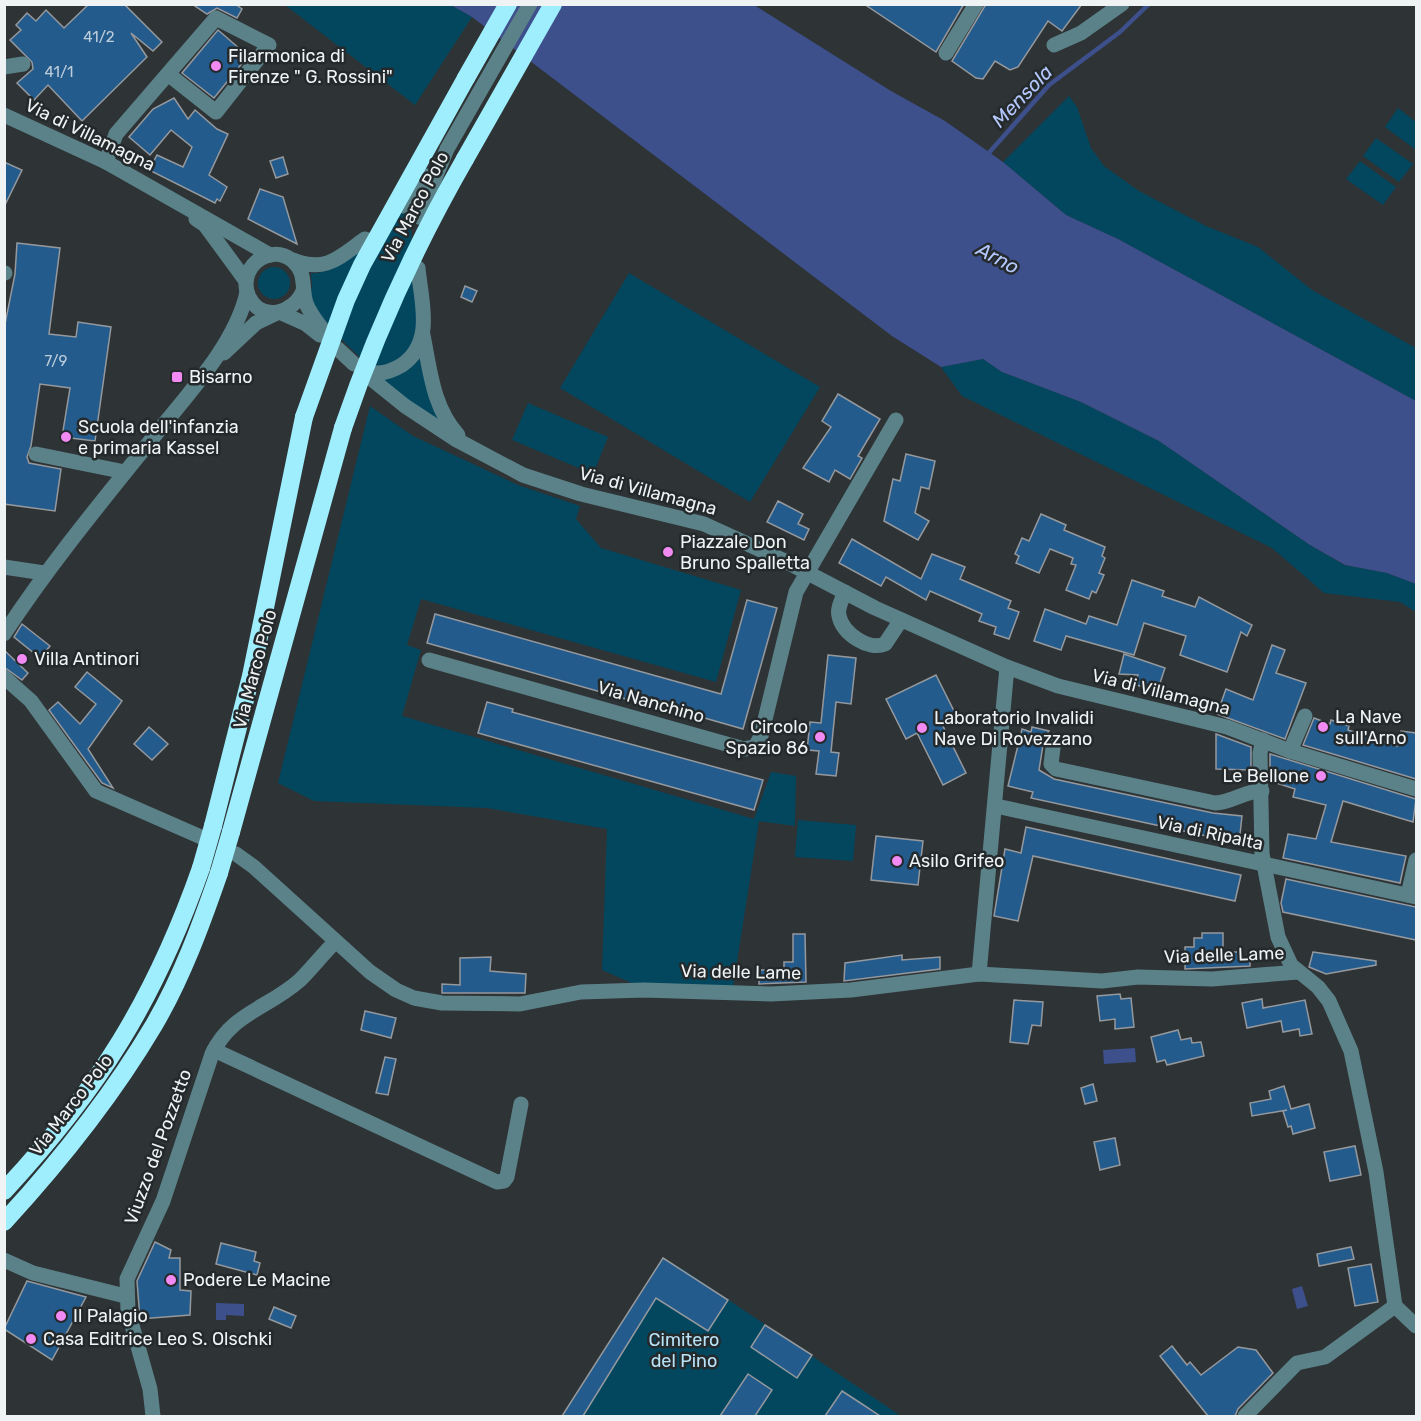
<svg xmlns="http://www.w3.org/2000/svg" width="1421" height="1421" font-family="Rubik,sans-serif">
<style>
.green{fill:#03475f}
.water{fill:#3d508c}
.lines{fill:none;stroke-linecap:round;stroke-linejoin:round}
.stream{stroke:#3d508c;stroke-width:4.5}
.building{fill:#245b8d;stroke:#95999d;stroke-width:1.5}
.minor{stroke:#5b8289;stroke-width:15}
.highway{stroke:#9feefd;stroke-width:18}
.highway-bridge{stroke:#9feefd;stroke-width:18}
.poi-dot{fill:#f28af3;stroke:#24292b;stroke-width:2}
.labels{text-anchor:middle;dominant-baseline:central;stroke-width:5;stroke-linejoin:round;paint-order:stroke}
.number-label{font-size:15px;fill:#bdcdda}
.poi-label{font-size:18px;fill:#f0f3f4;stroke:#24292b;text-anchor:start}
.street-label{font-size:18px;fill:#f0f3f4;stroke:#24292b}
.park-label{font-size:18px;fill:#b8e2f7;stroke:#24292b}
.water-label{font-size:20px;font-style:italic;fill:#b4c8fd;stroke:#24292b}
</style>
<rect width="100%" height="100%" fill="#2e3335"/>
<g class="green">
<path d="M285,5H451L472,17L415,105Z"/>
<path d="M1069,96L1077,107L1091,148L1104,166L1139,191L1206,226L1258,247L1312,290L1416,348V401L1118,239L1066,215L1003,162Z"/>
<path d="M1398,108L1416,122V150L1385,127Z"/>
<path d="M1376,138L1413,164L1399,182L1363,156Z"/>
<path d="M1360,161L1396,187L1383,205L1346,179Z"/>
<path d="M413,206L415,208L411,229L418,322C413,354 401,366 369,366L318,317L309,302L312,286L311,273C342,277 385,221 413,206Z"/>
<circle cx="274" cy="283" r="16"/>
<path d="M629,273L820,387L750,502L560,388Z"/>
<path d="M422,350L441,420L414,407L377,380Z"/>
<path d="M983,359L1002,372L1081,402L1159,441L1310,545L1344,565L1387,573L1416,584V612L1400,602L1324,593L1272,548L962,396L941,367Z"/>
<path d="M528,403L608,437L593,474L512,440Z"/>
<path d="M370,406L413,436L518,485L580,506L576,519L601,548L741,590L716,682L421,599L407,645L421,650L402,716L754,819L771,772L796,776L795,826L759,821L733,987L634,984L602,970L607,829L487,808L314,801L278,783Z"/>
<path d="M798,820L856,825L853,861L795,857Z"/>
<path d="M663,1258L684,1270L901,1416H562Z"/>
</g>
<g class="water">
<path d="M451,5H754L891,91L945,121L1003,162L1066,215L1118,239L1416,401V584L1387,573L1345,565L1310,545L1159,441L1081,402L1002,372L983,359L941,367L892,336L472,17Z"/>
<path d="M1135,1048L1136,1062L1104,1064L1103,1050Z"/>
<path d="M1302,1286L1308,1306L1297,1309L1292,1289Z"/>
<path d="M216,1303L244,1304V1316L226,1315V1320H216Z"/>
</g>
<g class="lines">
<path class="stream" d="M987,155L1049,85L1120,32L1149,4"/>
</g>
<g class="building">
<path d="M89,4H124L162,42L153,51L131,33L147,57L82,121L48,85L34,100L17,83L33,69L32,62L10,40L21,30L16,25L27,13L36,21L46,10L64,28Z"/>
<path d="M192,4H235L242,9L237,18L217,8L207,14Z"/>
<path d="M864,4H964L936,52Z"/>
<path d="M986,4H1082L1062,31L1048,21L1018,67L1010,70L995,61L983,79L976,78L952,61Z"/>
<path d="M218,30L248,56L214,98L182,73Z"/>
<path d="M174,98L188,119L195,110L217,129L228,134L209,175L227,187L220,201L217,199L215,203L149,170L157,155L183,167L192,147L171,130L150,155L129,137L153,109Z"/>
<path d="M283,157L288,174L276,178L270,161Z"/>
<path d="M4,162L22,170L4,207Z"/>
<path d="M260,189L283,197L297,244L248,219Z"/>
<path d="M17,243L60,248L49,334L76,337L78,322L111,327L95,441L62,437L70,388L40,384L31,446L27,457L29,463L61,469L55,511L4,504V329L15,274Z"/>
<path d="M465,286L477,291L472,302L461,297Z"/>
<path d="M838,394L880,419L858,456L862,458L850,479L835,470L829,482L803,468L831,427L822,421Z"/>
<path d="M906,454L935,461L929,489L921,487L915,513L929,521L918,540L884,521L893,479L900,481Z"/>
<path d="M778,501L803,514L798,524L809,529L804,540L767,522Z"/>
<path d="M1041,514L1066,525L1064,530L1105,547L1102,556L1105,558L1099,573L1104,575L1096,593L1092,591L1089,599L1066,590L1076,565L1071,564L1073,558L1050,549L1039,573L1016,563L1019,556L1015,554L1022,538L1029,541Z"/>
<path d="M852,539L921,579L932,554L965,567L960,579L1011,601L1008,608L1019,612L1009,639L994,634L996,627L979,621L982,614L930,591L926,600L886,577L881,586L839,563Z"/>
<path d="M1132,580L1164,591L1162,596L1195,607L1199,597L1252,625L1247,636L1241,632L1227,672L1180,655L1186,636L1144,623L1134,655L1066,636L1061,650L1034,641L1045,609L1086,624L1089,616L1117,625Z"/>
<path d="M747,600L777,608L743,729L694,715L693,718L427,643L435,614L721,694Z"/>
<path d="M22,624L50,646L40,658L14,637Z"/>
<path d="M1272,645L1285,650L1276,673L1306,683L1285,739L1217,714L1226,689L1253,700Z"/>
<path d="M4,650L28,673L22,680L4,667Z"/>
<path d="M1124,654L1165,668L1157,692L1134,684L1138,675L1119,674Z"/>
<path d="M828,655L856,658L851,704L836,702L831,752L839,753L836,776L816,774L819,751L807,750L810,722L821,723Z"/>
<path d="M87,672L122,701L88,749L113,788L102,783L49,710L58,702L80,724L96,704L75,687Z"/>
<path d="M936,675L956,715L941,722L966,773L943,785L917,733L906,739L886,699Z"/>
<path d="M487,702L513,709L512,712L763,780L754,810L478,733Z"/>
<path d="M1314,718L1330,724L1331,720L1349,726L1348,730L1397,746L1401,731L1416,733V779L1303,745Z"/>
<path d="M149,727L168,744L152,760L134,744Z"/>
<path d="M1032,727L1049,731L1044,739L1039,770L1054,779L1213,813L1242,816L1239,843L1031,798L1033,792L1008,786L1022,729L1031,732Z"/>
<path d="M1216,734L1251,747V770L1216,769Z"/>
<path d="M1270,754L1416,799L1413,822L1343,801L1331,842L1406,856L1400,883L1283,858L1288,834L1316,839L1326,805L1293,797L1295,789L1270,781Z"/>
<path d="M1026,827L1241,875L1235,901L1033,856L1018,921L994,916L1005,849L1021,853Z"/>
<path d="M876,836L923,841L918,885L871,880Z"/>
<path d="M1286,879L1416,907V940L1283,912L1281,903Z"/>
<path d="M1202,933H1223V952H1238V959H1250V966L1185,969V947H1194V938H1202Z"/>
<path d="M793,934H805L806,982L759,984V970H784V962H793Z"/>
<path d="M1313,952L1376,961V965L1326,974L1309,967Z"/>
<path d="M902,955V960L940,957V969L844,981L845,963Z"/>
<path d="M491,957L490,971L526,974L525,993H442V984L460,985V958Z"/>
<path d="M1120,994L1121,999L1131,998L1134,1027L1115,1029V1019L1100,1021L1097,996Z"/>
<path d="M1262,999L1263,1008L1305,1000L1312,1034L1300,1036L1299,1029L1283,1032L1281,1021L1247,1028L1242,1003Z"/>
<path d="M1014,1000L1043,1002L1041,1026L1032,1025L1028,1044L1010,1042Z"/>
<path d="M365,1011L396,1018L391,1038L361,1030Z"/>
<path d="M1178,1030L1181,1040L1191,1038L1192,1043L1201,1042L1204,1056L1167,1065L1165,1060L1157,1062L1151,1037Z"/>
<path d="M385,1057L396,1059L388,1095L376,1093Z"/>
<path d="M1093,1084L1097,1101L1085,1104L1081,1088Z"/>
<path d="M1284,1086L1291,1109L1309,1104L1315,1128L1293,1134L1291,1126L1288,1127L1283,1111L1287,1110L1252,1116L1250,1103L1271,1099L1269,1091Z"/>
<path d="M1115,1138L1120,1165L1100,1170L1094,1142Z"/>
<path d="M1355,1146L1361,1175L1330,1181L1324,1152Z"/>
<path d="M155,1242L171,1250L169,1258H180V1290L191,1291L190,1315L140,1319L137,1281Z"/>
<path d="M221,1243L256,1252L254,1261L260,1263L257,1275L216,1264Z"/>
<path d="M1351,1247L1354,1259L1319,1266L1317,1254Z"/>
<path d="M663,1258L728,1300L708,1331L656,1298L583,1416H562Z"/>
<path d="M1371,1264L1378,1302L1355,1306L1348,1268Z"/>
<path d="M27,1281L86,1297L52,1360L4,1329Z"/>
<path d="M274,1307L296,1316L291,1328L269,1319Z"/>
<path d="M765,1325L812,1355L797,1378L751,1347Z"/>
<path d="M1172,1346L1187,1365L1190,1362L1201,1375L1238,1347L1256,1350L1273,1373L1238,1409L1235,1416H1208L1160,1356Z"/>
<path d="M748,1374L772,1390L755,1416H720Z"/>
<path d="M842,1391L862,1404L880,1416H825Z"/>
</g>
<g class="lines">
<g class="minor">
<path d="M1054,45L1081,33L1122,4"/>
<path d="M946,53L976,4"/>
<path d="M4,67L23,64"/>
<path d="M4,115L106,162L270,255"/>
<path d="M106,162L116,134L216,18L269,45L216,112L168,74"/>
<path d="M403,206L427,176"/>
<path d="M419,217L447,149L530,4"/>
<path d="M196,219L205,225L246,281"/>
<path d="M293,260C326,273 338,258 365,239"/>
<path d="M4,273H5"/>
<path d="M303,291C294,313 262,323 249,297C236,270 268,241 293,261C307,273 301,288 306,303C310,314 317,322 324,331"/>
<path d="M423,335C430,370 433,408 458,435"/>
<path d="M338,349L354,364"/>
<path d="M224,353L256,323L279,312L306,324L320,335"/>
<path d="M371,372C382,375 392,371 402,365C435,342 421,301 418,268"/>
<path d="M369,377L405,406L455,439L523,475L581,494L704,524L785,561L875,608L1007,667L1058,686L1227,727L1290,751L1416,789"/>
<path d="M36,454L125,472"/>
<path d="M4,567L44,573"/>
<path d="M845,592C842,600 837,608 839,616C843,634 869,651 885,644L901,620"/>
<path d="M4,634C48,567 98,506 148,444C182,400 235,347 247,292"/>
<path d="M429,660L744,749L755,747L761,736L796,592L896,420"/>
<path d="M4,677L31,701L96,791L201,837"/>
<path d="M1054,740L1051,764L1056,769L1215,803C1233,802 1244,791 1262,791"/>
<path d="M1263,740L1260,753L1262,854L1278,937L1291,965L1318,987L1329,1001L1351,1051L1376,1172L1395,1306L1416,1326"/>
<path d="M1290,751L1305,716"/>
<path d="M996,806L1416,897"/>
<path d="M236,854L254,867L370,972L396,990L414,998L442,1003L520,1004L581,992L644,990L771,994L851,990L979,974L1102,981L1138,977L1212,979L1298,972"/>
<path d="M1408,895L1416,860"/>
<path d="M979,974L1007,667"/>
<path d="M214,1050L497,1182L504,1181L507,1177L521,1104"/>
<path d="M4,1260L33,1273L125,1296"/>
<path d="M153,1416L150,1389L128,1311L127,1279L163,1201L212,1054C231,1013 269,1008 300,980C312,968 323,954 335,942"/>
<path d="M1245,1416L1297,1363L1325,1357L1395,1306"/>
</g>
<g class="highway">
<path d="M466,78L508,4"/>
<path d="M465,159L553,4"/>
<path d="M213,826L251,676L304,417"/>
<path d="M231,832L343,428"/>
<path d="M4,1191C99,1089 155,999 201,868"/>
<path d="M4,1222C60,1161 112,1096 154,1025C182,977 201,925 219,873"/>
</g>
<g class="highway-bridge">
<path d="M304,417L346,300L362,265L466,78"/>
<path d="M343,428C375,334 415,246 465,159"/>
<path d="M201,868L213,826"/>
<path d="M219,873L231,832"/>
</g>
</g>
<g class="poi-dot">
<circle cx="216" cy="66" r="6"/>
<rect x="171" y="371" width="12" height="12" rx="3"/>
<circle cx="66" cy="437" r="6"/>
<circle cx="668" cy="552" r="6"/>
<circle cx="22" cy="659" r="6"/>
<circle cx="1323" cy="727" r="6"/>
<circle cx="922" cy="728" r="6"/>
<circle cx="820" cy="737" r="6"/>
<circle cx="1321" cy="776" r="6"/>
<circle cx="897" cy="861" r="6"/>
<circle cx="171" cy="1280" r="6"/>
<circle cx="61" cy="1316" r="6"/>
<circle cx="31" cy="1339" r="6"/>
</g>
<g class="labels">
<g class="number-label">
<text x="99" y="37">41/2</text>
<text x="59" y="72">41/1</text>
<text x="56" y="361">7/9</text>
</g>
<g class="poi-label">
<text x="228" y="56">Filarmonica di<tspan x="228" dy="21">Firenze " G. Rossini"</tspan></text>
<text x="189" y="377">Bisarno</text>
<text x="78" y="427">Scuola dell'infanzia<tspan x="78" dy="21">e primaria Kassel</tspan></text>
<text x="680" y="542">Piazzale Don<tspan x="680" dy="21">Bruno Spalletta</tspan></text>
<text x="34" y="659">Villa Antinori</text>
<text x="1335" y="717">La Nave<tspan x="1335" dy="21">sull'Arno</tspan></text>
<text x="934" y="718">Laboratorio Invalidi<tspan x="934" dy="21">Nave Di Rovezzano</tspan></text>
<text x="808" y="727" text-anchor="end">Circolo<tspan x="808" dy="21">Spazio 86</tspan></text>
<text x="1309" y="776" text-anchor="end">Le Bellone</text>
<text x="909" y="861">Asilo Grifeo</text>
<text x="183" y="1280">Podere Le Macine</text>
<text x="73" y="1316">Il Palagio</text>
<text x="43" y="1339">Casa Editrice Leo S. Olschki</text>
</g>
<g class="street-label">
<text transform="translate(90 135) rotate(26)">Via di Villamagna</text>
<text transform="translate(415 207) rotate(-62)">Via Marco Polo</text>
<text transform="translate(648 491) rotate(15)">Via di Villamagna</text>
<text transform="translate(255 669) rotate(-75)">Via Marco Polo</text>
<text transform="translate(1161 692) rotate(14)">Via di Villamagna</text>
<text transform="translate(651 702) rotate(16)">Via Nanchino</text>
<text transform="translate(1210 833) rotate(12)">Via di Ripalta</text>
<text transform="translate(1224 955) rotate(-2)">Via delle Lame</text>
<text transform="translate(741 972) rotate(1)">Via delle Lame</text>
<text transform="translate(71 1105) rotate(-52)">Via Marco Polo</text>
<text transform="translate(158 1147) rotate(-70)">Viuzzo del Pozzetto</text>
</g>
<g class="park-label">
<text x="684" y="1340">Cimitero<tspan x="684" dy="21">del Pino</tspan></text>
</g>
<g class="water-label">
<text transform="translate(1022 96) rotate(-46)">Mensola</text>
<text transform="translate(998 258) rotate(28)">Arno</text>
</g>
</g>
<rect width="1421" height="1421" fill="none" stroke="#f0f3f4" stroke-width="12"/>
</svg>
